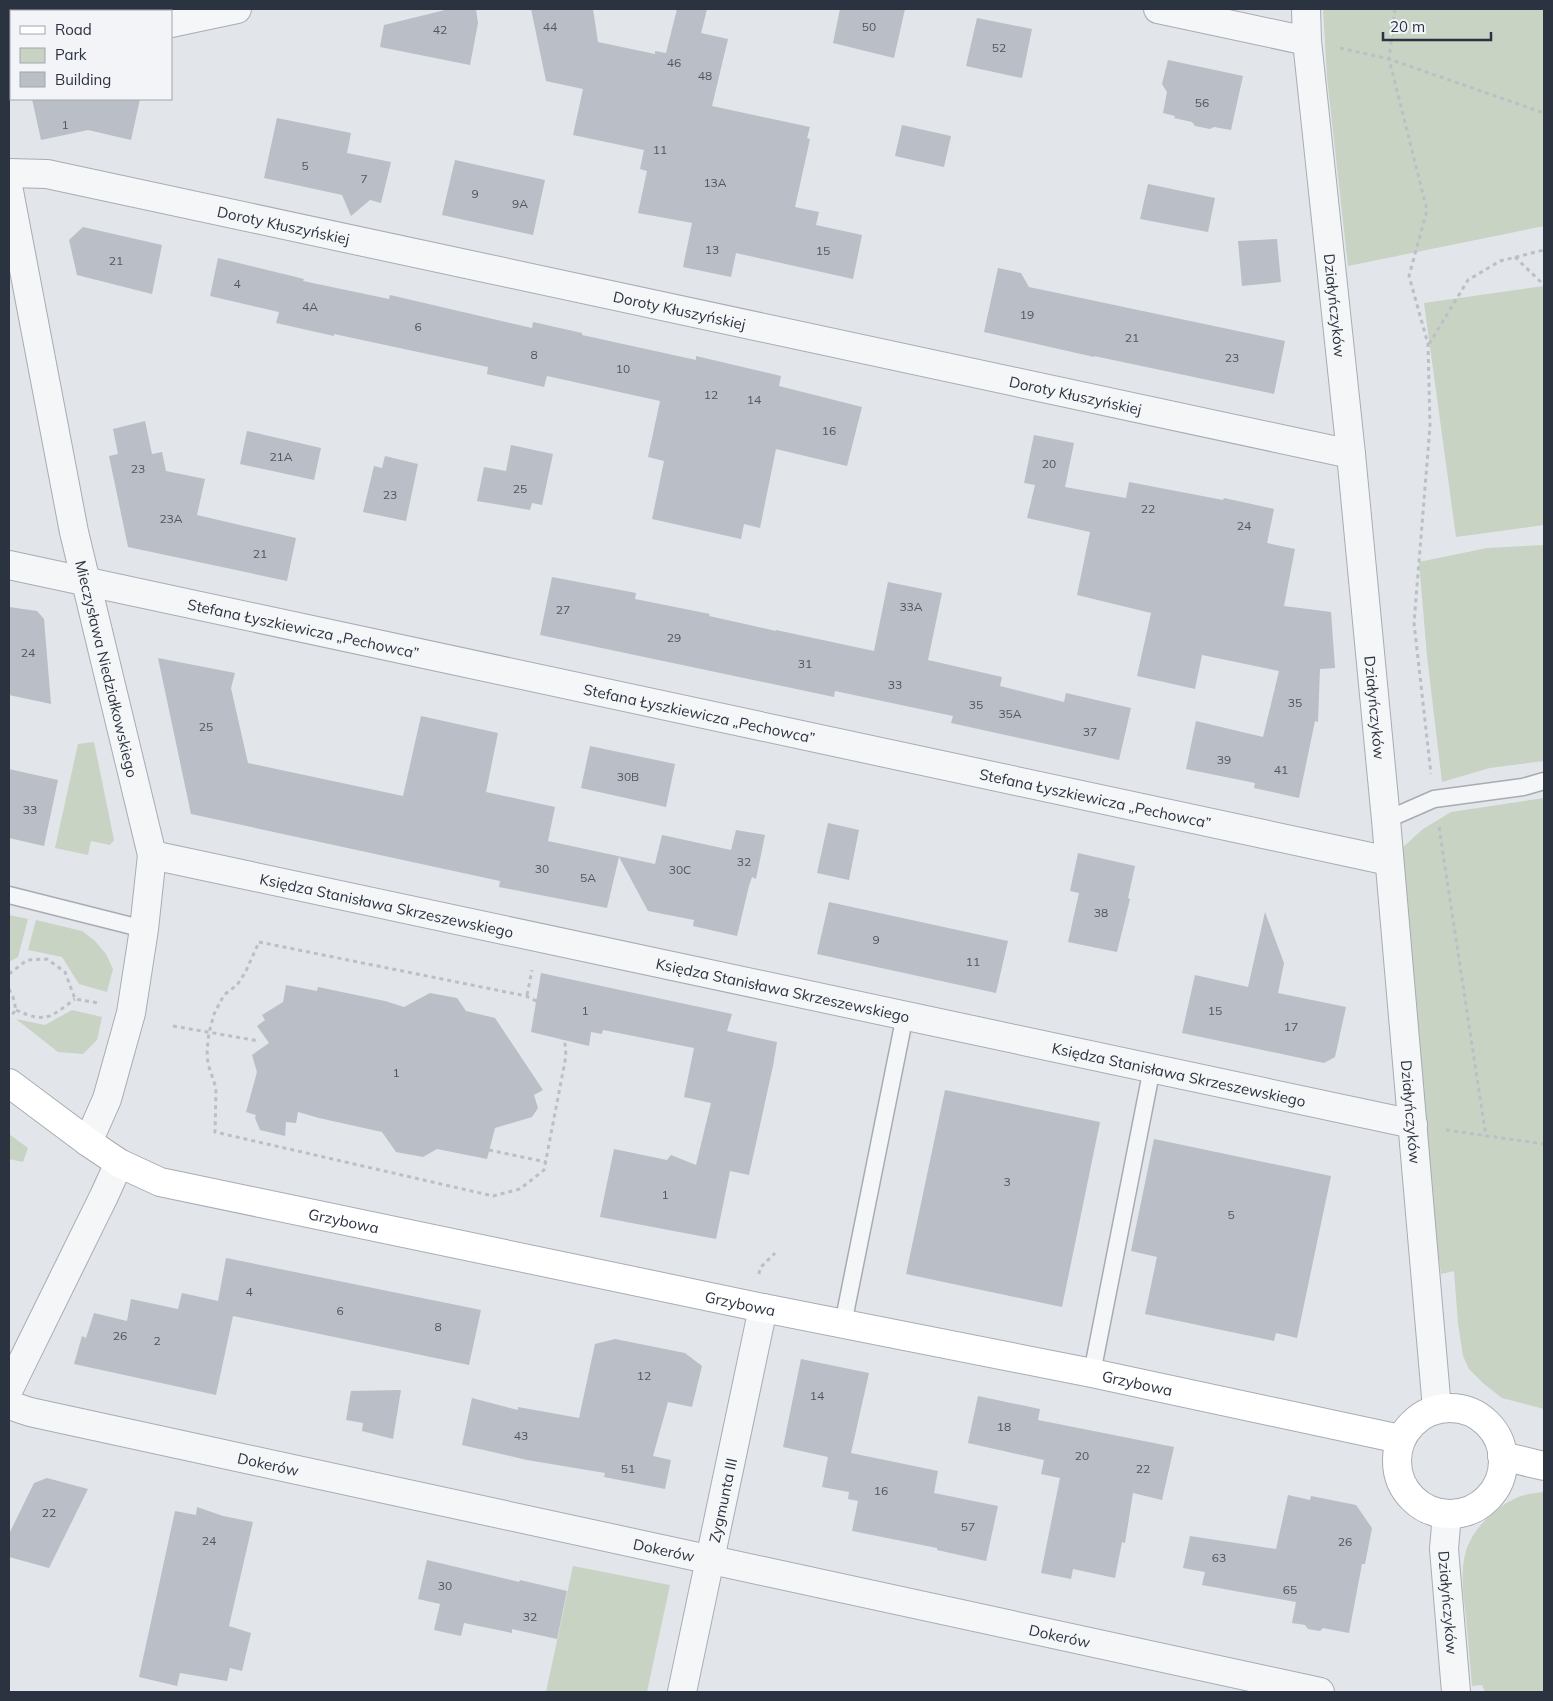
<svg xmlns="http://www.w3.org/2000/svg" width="1553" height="1701" font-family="Mulish,sans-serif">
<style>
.green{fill:#c8d3c4}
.building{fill:#babec6}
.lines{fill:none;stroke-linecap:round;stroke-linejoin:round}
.lane-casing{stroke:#a7acb4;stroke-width:19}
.street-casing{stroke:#a7acb4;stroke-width:30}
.secondary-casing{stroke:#a7acb4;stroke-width:30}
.path{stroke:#bcbfc5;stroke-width:3;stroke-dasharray:4 4;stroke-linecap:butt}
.lane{stroke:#f5f6f8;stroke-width:16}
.street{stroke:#f5f6f8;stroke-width:28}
.secondary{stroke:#fff;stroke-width:28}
.labels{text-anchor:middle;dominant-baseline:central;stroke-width:5;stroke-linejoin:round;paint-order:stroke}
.number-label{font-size:12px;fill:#4f5662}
.street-label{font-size:15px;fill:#2b3341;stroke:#f2f4f7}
</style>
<rect width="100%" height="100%" fill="#e2e5ea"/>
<g class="green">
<path d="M1323,9H1544V226L1348,266L1327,77Z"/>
<path d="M1544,286V525L1456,537L1424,303Z"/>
<path d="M1544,545V761L1490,768L1442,782L1427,656L1419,562L1487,548Z"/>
<path d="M94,742L114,840L110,845L91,841L88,855L55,848L78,744Z"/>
<path d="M1544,798V1409L1502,1398L1484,1384L1469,1369L1463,1356L1458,1323L1454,1271L1441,1274L1436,1239L1402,848L1423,829L1451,812Z"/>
<path d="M9,915L28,919L18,957L9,962Z"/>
<path d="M36,920L82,931L95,941L106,954L113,969L107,992L79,984L62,957L28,950Z"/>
<path d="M72,1010L102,1017L97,1040L83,1054L58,1052L16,1019L45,1025Z"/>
<path d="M9,1134L28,1148L23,1162L9,1159Z"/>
<path d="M1544,1492V1692H1485L1482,1685L1472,1686C1470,1663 1468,1640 1466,1617C1463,1595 1460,1572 1466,1551C1473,1527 1501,1501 1525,1495C1531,1493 1538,1493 1544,1492Z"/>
<path d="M573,1566L670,1585L647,1692H546Z"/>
</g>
<g class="building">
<path d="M449,9H476L478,23L470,65L380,47L384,25Z"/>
<path d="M531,9H593L598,42L655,54V51L666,53L677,9H707L701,33L728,39L712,106L810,127L807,138L810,139L795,207L819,212L816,225L862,235L853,279L736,253L731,277L683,267L692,223L638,213L647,171L640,169L644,150L573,135L583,89L546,81Z"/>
<path d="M840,9H905L894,58L833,43Z"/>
<path d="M977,18L1032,29L1022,78L966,66Z"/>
<path d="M1168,60L1243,76L1231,130L1214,127L1210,129L1195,126L1192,122L1174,118L1175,116L1163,113L1167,92L1162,84Z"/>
<path d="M32,99H140L131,140L88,130L41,140Z"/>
<path d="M277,118L351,133L347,153L391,162L381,203L370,200L351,216L342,195L264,178Z"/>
<path d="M902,125L951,136L944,167L895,156Z"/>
<path d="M455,160L545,180L533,235L442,215Z"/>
<path d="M1148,184L1215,198L1208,232L1140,219Z"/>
<path d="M83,227L162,245L152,294L77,275L69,240Z"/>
<path d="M1277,239L1281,282L1242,286L1238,241Z"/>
<path d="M218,258L304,279L303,281L389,299L390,295L532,328L533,322L582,333V335L696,360V356L781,376L779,386L862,407L847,466L776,449L760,528L744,524L741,539L652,519L664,461L648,457L660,401L547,376L544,387L487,374L488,367L334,334V336L276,323L279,312L210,296Z"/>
<path d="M998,268L1021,273L1029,287L1285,341L1274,394L1094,356V357L984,332Z"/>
<path d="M145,421L152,454L162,452L166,471L205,479L197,515L296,538L287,581L128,547L109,456L118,454L113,429Z"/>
<path d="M247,431L321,448L314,480L240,464Z"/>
<path d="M1034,435L1074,443L1065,487L1126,498L1129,482L1223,500L1224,498L1274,509L1267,543L1295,549L1284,606L1331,612L1335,668L1320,669L1318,722L1315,721L1299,798L1254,788L1255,783L1186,769L1196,721L1263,737L1279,671L1202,655L1195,689L1137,676L1151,613L1077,595L1090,532L1027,518L1035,485L1024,483Z"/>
<path d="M511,445L553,454L542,505L532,503L530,510L477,501L484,467L506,471Z"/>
<path d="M385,456L418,464L406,521L363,512L374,466L382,468Z"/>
<path d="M552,577L636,593L635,599L710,614L709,616L776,631V630L874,651L888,582L942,593L928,660L1002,677L1000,686L1064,702L1066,693L1131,708L1119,760L951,723L953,716L835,691L834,697L540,635Z"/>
<path d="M9,607L37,611L44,619L51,704L9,695Z"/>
<path d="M158,658L235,673L231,688L248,763L403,796L421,716L498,733L486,792L555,807L548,841L655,864L662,835L731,850L736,830L765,835L756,879L752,877L749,886L737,936L693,926L694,920L648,911L619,857L607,908L499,887L500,881L191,814Z"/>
<path d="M590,746L675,764L666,807L581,788Z"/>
<path d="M9,769L58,780L44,846L9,838Z"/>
<path d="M828,823L859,830L849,880L817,873Z"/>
<path d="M1078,853L1135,866L1128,898L1130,899L1117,952L1068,942L1079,893L1070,891Z"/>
<path d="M829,902L1008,941L996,993L817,954Z"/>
<path d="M1265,912L1284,963L1278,993L1346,1007L1335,1057L1324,1063L1182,1033L1195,975L1248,987Z"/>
<path d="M541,973L732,1014L727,1031L777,1042L773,1066L749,1175L730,1171L716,1239L600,1217L614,1149L667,1160L671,1155L696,1165L711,1103L684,1097L694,1048L603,1030L602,1034L591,1032L589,1046L531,1032Z"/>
<path d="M286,985L317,991L318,987L385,1001L404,1007L430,993L457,998L466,1011L495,1018L543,1090L534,1095L538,1108L532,1117L495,1128L487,1159L437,1149L423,1157L396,1152L382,1132L319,1118L298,1112L296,1123L286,1122L285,1136L260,1130L255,1118L256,1115L246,1112L257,1072L252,1055L269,1043L257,1026L265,1020L262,1015L283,1002Z"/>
<path d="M945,1090L1100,1122L1062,1307L906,1274Z"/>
<path d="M1154,1139L1331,1176L1297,1338L1276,1333L1274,1341L1145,1314L1157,1257L1131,1251Z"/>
<path d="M226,1258L481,1310L469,1365L233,1316L216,1395L74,1364L82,1336L86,1338L94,1313L127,1321L131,1299L178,1309L182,1293L218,1301Z"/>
<path d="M615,1339L685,1353L702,1366L692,1407L668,1402L653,1456L671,1460L665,1489L604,1477L605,1473L527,1460L462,1445L472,1398L518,1410V1407L579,1418L595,1344Z"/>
<path d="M801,1359L869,1373L851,1453L938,1471L934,1493L998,1506L986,1561L937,1550V1548L852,1531L858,1501L848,1499L849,1492L822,1487L828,1457L783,1447Z"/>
<path d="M401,1390L393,1439L362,1431L363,1423L346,1420L351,1391Z"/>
<path d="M978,1396L1040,1409L1038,1420L1174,1447L1162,1500L1133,1493L1125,1543L1122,1542L1115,1578L1073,1569L1071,1579L1041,1573L1060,1478L1041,1474L1044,1460L968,1443Z"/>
<path d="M47,1478L88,1489L49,1568L9,1557V1534L34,1483Z"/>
<path d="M1288,1495L1310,1500L1311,1496L1356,1505L1372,1528L1365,1564H1362L1349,1633L1323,1628L1320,1631L1308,1629L1305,1625L1292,1623L1296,1602L1202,1585L1205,1572L1183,1568L1190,1536L1276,1549Z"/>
<path d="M197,1507L223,1516L253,1522L229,1626L251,1633L242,1671L230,1668L227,1681L180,1673L177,1686L139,1677L175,1511L196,1515Z"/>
<path d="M427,1560L519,1582L520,1580L567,1591L557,1639L512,1629V1633L464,1623L461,1636L434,1630L440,1604L418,1599Z"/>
</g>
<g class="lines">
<g class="lane-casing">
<g id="lane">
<path d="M1386,820L1434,799L1523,787L1544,781"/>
<path d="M9,895L144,929"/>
<path d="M843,1324L905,1015"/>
<path d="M1092,1373L1152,1068"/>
</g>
</g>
<g class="street-casing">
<g id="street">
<path d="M1158,9L1307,41"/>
<path id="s1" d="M1306,9L1307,41L1351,454L1386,820L1437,1409"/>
<path d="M171,23L237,9"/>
<path d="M9,57L11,56"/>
<path id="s2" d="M9,173L47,174L1351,454"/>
<path id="s3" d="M9,191L74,532L152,855L144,929L131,1013L107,1099L88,1142"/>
<path id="s4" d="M9,565L1389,861"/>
<path id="s5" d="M152,855L1413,1124"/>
<path d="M9,1389L104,1196L119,1163"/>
<path id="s6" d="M9,1405L30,1412L1320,1692"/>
<path id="s7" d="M1447,1514L1444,1549L1456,1692"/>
<path id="s8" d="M682,1692L763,1308"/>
</g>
</g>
<g class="secondary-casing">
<g id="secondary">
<path id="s9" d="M9,1083L88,1142L119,1163L160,1182L763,1308L1092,1373L1400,1439"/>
<circle cx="1450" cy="1461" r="53"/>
<path d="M1502,1456L1544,1466"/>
</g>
</g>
<g class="path">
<path d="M1395,9L1389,59L1427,210L1409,276L1428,344L1430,426L1414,623L1431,774"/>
<path d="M1340,48L1389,59L1544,113"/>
<path d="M1515,257L1544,285"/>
<path d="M1429,344L1468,280L1500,261L1544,250"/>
<path d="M1439,827L1486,1137"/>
<path d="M259,942L526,996L546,1006L565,1044L566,1056L544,1170L520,1189L493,1196L215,1132L216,1088L208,1064L207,1050L209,1033L214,1014L224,995L237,985L245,973Z"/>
<path d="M9,974L27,960L47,959L65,972L75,999L99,1003"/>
<path d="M9,989L13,997L16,1010L9,1018"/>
<path d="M527,995L532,970"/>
<path d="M16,1010C47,1024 50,1017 75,999"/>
<path d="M173,1026L259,1041"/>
<path d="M1446,1130L1544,1144"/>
<path d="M489,1150L546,1162"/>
<path d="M759,1274L760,1268L775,1253"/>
</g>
<use href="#lane" class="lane"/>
<use href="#street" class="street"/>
<use href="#secondary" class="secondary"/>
</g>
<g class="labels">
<g class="number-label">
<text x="550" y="26">44</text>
<text x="869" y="26">50</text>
<text x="440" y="29">42</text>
<text x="999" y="47">52</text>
<text x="674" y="62">46</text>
<text x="705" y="75">48</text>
<text x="1202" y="102">56</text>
<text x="65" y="124">1</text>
<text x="660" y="149">11</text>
<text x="305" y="165">5</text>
<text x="364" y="178">7</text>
<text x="715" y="182">13A</text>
<text x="475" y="193">9</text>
<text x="520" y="203">9A</text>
<text x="712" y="249">13</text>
<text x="823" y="250">15</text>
<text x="116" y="260">21</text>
<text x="237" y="283">4</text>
<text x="310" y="306">4A</text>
<text x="1027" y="314">19</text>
<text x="418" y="326">6</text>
<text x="1132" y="337">21</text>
<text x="534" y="354">8</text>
<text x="1232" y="357">23</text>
<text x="623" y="368">10</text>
<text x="711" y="394">12</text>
<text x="754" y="399">14</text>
<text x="829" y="430">16</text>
<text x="281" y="456">21A</text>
<text x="1049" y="463">20</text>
<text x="138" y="468">23</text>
<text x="520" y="488">25</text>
<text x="390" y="494">23</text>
<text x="1148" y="508">22</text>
<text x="171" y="518">23A</text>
<text x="1244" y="525">24</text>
<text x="260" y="553">21</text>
<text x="911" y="606">33A</text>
<text x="563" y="609">27</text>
<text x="674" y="637">29</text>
<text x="28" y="652">24</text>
<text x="805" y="663">31</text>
<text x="895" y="684">33</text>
<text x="1295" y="702">35</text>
<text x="976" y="704">35</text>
<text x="1010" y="713">35A</text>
<text x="206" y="726">25</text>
<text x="1090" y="731">37</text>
<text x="1224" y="759">39</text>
<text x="1281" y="769">41</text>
<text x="628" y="776">30B</text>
<text x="30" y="809">33</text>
<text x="744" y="861">32</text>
<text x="542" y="868">30</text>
<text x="680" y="869">30C</text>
<text x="588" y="877">5A</text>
<text x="1101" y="912">38</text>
<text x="876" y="939">9</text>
<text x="973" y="961">11</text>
<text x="585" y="1010">1</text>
<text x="1215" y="1010">15</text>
<text x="1291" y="1026">17</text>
<text x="396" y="1072">1</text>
<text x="1007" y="1181">3</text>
<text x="665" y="1194">1</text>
<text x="1231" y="1214">5</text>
<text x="249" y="1291">4</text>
<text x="340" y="1310">6</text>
<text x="438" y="1326">8</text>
<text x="120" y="1335">26</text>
<text x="157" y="1340">2</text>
<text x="644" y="1375">12</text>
<text x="817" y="1395">14</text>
<text x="1004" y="1426">18</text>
<text x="521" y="1435">43</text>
<text x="1082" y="1455">20</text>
<text x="628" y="1468">51</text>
<text x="1143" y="1468">22</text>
<text x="881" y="1490">16</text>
<text x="49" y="1512">22</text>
<text x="968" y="1526">57</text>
<text x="209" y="1540">24</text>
<text x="1345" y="1541">26</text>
<text x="1219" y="1557">63</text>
<text x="445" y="1585">30</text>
<text x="1290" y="1589">65</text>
<text x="530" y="1616">32</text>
</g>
<g class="street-label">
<text stroke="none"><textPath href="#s2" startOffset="280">Doroty Kłuszyńskiej</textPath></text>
<text stroke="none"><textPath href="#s1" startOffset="298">Działyńczyków</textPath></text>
<text stroke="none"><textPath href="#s2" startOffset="685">Doroty Kłuszyńskiej</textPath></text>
<text stroke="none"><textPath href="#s2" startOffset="1090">Doroty Kłuszyńskiej</textPath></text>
<text stroke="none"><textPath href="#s4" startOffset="301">Stefana Łyszkiewicza „Pechowca”</textPath></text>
<text stroke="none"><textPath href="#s3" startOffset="488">Mieczysława Niedziałkowskiego</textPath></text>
<text stroke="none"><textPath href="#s1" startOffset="702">Działyńczyków</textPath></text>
<text stroke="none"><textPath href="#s4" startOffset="706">Stefana Łyszkiewicza „Pechowca”</textPath></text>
<text stroke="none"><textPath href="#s4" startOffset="1111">Stefana Łyszkiewicza „Pechowca”</textPath></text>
<text stroke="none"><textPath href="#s5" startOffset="240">Księdza Stanisława Skrzeszewskiego</textPath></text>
<text stroke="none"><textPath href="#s5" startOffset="645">Księdza Stanisława Skrzeszewskiego</textPath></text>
<text stroke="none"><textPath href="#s5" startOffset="1050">Księdza Stanisława Skrzeszewskiego</textPath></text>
<text stroke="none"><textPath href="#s1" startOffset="1108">Działyńczyków</textPath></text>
<text stroke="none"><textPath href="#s9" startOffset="369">Grzybowa</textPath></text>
<text stroke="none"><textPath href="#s9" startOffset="774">Grzybowa</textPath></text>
<text stroke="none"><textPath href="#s9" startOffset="1179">Grzybowa</textPath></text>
<text stroke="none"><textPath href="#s6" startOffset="266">Dokerów</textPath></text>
<text stroke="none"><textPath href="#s8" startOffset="196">Zygmunta III</textPath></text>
<text stroke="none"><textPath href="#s6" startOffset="671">Dokerów</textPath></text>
<text stroke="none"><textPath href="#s7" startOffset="89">Działyńczyków</textPath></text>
<text stroke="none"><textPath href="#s6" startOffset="1076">Dokerów</textPath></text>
</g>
</g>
<rect width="1553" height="1701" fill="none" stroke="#2b3341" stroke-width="20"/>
<rect x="10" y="10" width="162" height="90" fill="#f2f4f7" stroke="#a2a7ae"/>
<rect x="20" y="26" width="25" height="8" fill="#ffffff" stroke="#a2a7ae"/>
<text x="55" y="35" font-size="15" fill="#2b3341">Road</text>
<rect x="20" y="48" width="25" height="15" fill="#c8d3c4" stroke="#a2a7ae"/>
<text x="55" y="60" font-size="15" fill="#2b3341">Park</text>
<rect x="20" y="72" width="25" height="15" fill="#babec6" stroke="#a2a7ae"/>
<text x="55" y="85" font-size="15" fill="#2b3341">Building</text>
<path d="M1383 32v8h108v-8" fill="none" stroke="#2b3341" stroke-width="2.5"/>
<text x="1390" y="32" font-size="15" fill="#2b3341" stroke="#f2f4f7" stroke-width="4" paint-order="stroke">20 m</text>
</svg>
